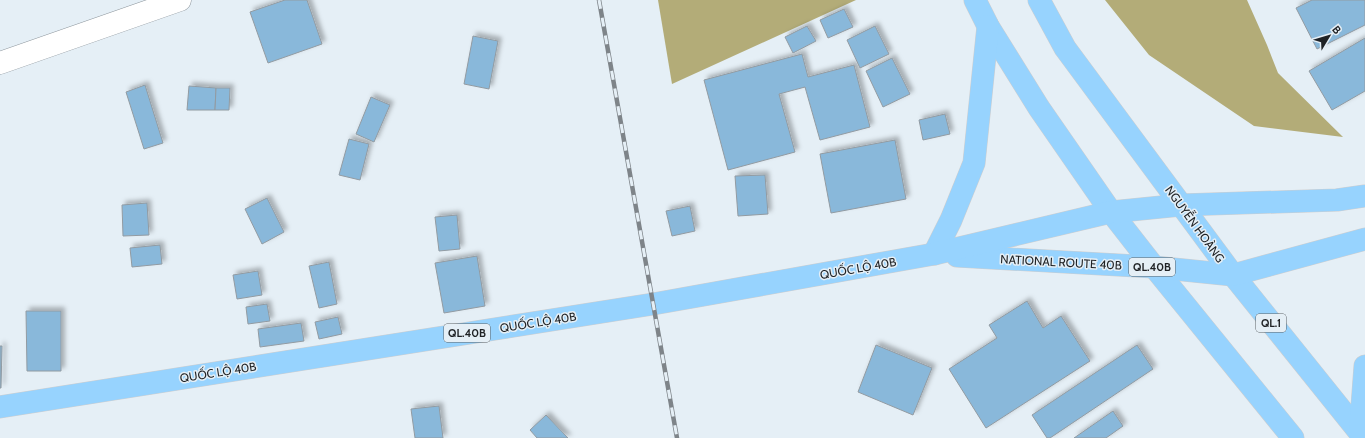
<svg xmlns="http://www.w3.org/2000/svg" width="1365" height="438" font-family="Cabin,sans-serif">
<style>
.forest{fill:#b3ac78}
.building{fill:#89b8da;stroke:#929ba2;filter:url(#shadow)}
.lines{fill:none;stroke-linecap:round;stroke-linejoin:round}
.minor-casing{stroke:#8a939a;stroke-width:23}
.highway-casing{stroke:#cececf;stroke-width:23}
.minor{stroke:#fff;stroke-width:22}
.highway{stroke:#97d3fe;stroke-width:22}
.rail-casing{stroke:#7e8489;stroke-width:4.5}
.rail{stroke:#e5eff6;stroke-width:3;stroke-dasharray:9;stroke-linecap:butt}
.labels{text-anchor:middle;dominant-baseline:central;stroke-width:3;stroke-linejoin:round;paint-order:stroke}
.shield{fill:#e5eff6;stroke:#5a6064;stroke-width:1}
.shield-label{font-size:11px;font-weight:bold;fill:#1f2225}
.street-label{font-size:12px;fill:#1f2225;stroke:#e5eff6}
</style>
<defs>
<filter id="shadow"><feDropShadow dx="3.5" dy="-3.5" stdDeviation="2" flood-color="#0004"/></filter>
</defs>
<rect width="100%" height="100%" fill="#e5eff6"/>
<g class="forest">
<path d="M658,0H856L672,84Z"/>
<path d="M1105,0H1247L1267,45L1278,73L1343,137L1254,126L1149,55Z"/>
</g>
<g class="building">
<path d="M285,0H307L322,44L268,63L250,12Z"/>
<path d="M1312,0H1365V25L1317,49L1296,8Z"/>
<path d="M844,9L853,27L828,38L820,20Z"/>
<path d="M807,26L816,41L793,53L785,37Z"/>
<path d="M875,26L889,54L860,68L847,40Z"/>
<path d="M473,36L498,41L489,89L464,84Z"/>
<path d="M1365,38V91L1332,110L1309,71Z"/>
<path d="M802,54L808,77L854,65L870,127L820,140L805,87L779,94L795,152L728,170L704,80Z"/>
<path d="M892,58L910,94L883,107L866,71Z"/>
<path d="M145,85L163,143L144,149L126,92Z"/>
<path d="M189,86L216,88L215,110H187Z"/>
<path d="M216,88H230L229,110H215Z"/>
<path d="M371,97L390,105L374,142L356,134Z"/>
<path d="M945,114L950,134L923,140L919,120Z"/>
<path d="M349,139L369,144L360,180L339,175Z"/>
<path d="M895,140L906,199L831,213L820,154Z"/>
<path d="M765,175L768,214L738,216L735,176Z"/>
<path d="M267,198L284,232L262,244L245,209Z"/>
<path d="M147,203L149,235L123,236L122,205Z"/>
<path d="M690,206L695,231L672,236L666,211Z"/>
<path d="M457,215L460,249L439,251L435,217Z"/>
<path d="M160,245L162,264L132,267L130,248Z"/>
<path d="M477,256L485,306L444,313L435,263Z"/>
<path d="M329,262L337,304L319,308L309,266Z"/>
<path d="M258,271L262,295L237,299L233,275Z"/>
<path d="M1027,301L1043,328L1061,316L1090,361L986,428L949,369L997,338L989,325Z"/>
<path d="M267,304L270,321L248,324L246,307Z"/>
<path d="M26,311H61V371H27Z"/>
<path d="M338,317L342,334L319,339L315,322Z"/>
<path d="M301,323L304,341L260,347L258,329Z"/>
<path d="M876,345L932,368L913,415L858,392Z"/>
<path d="M1137,345L1153,369L1050,438H1047L1032,415Z"/>
<path d="M0,346H2L1,388H0Z"/>
<path d="M439,406L443,438H415L411,409Z"/>
<path d="M1113,411L1123,426L1106,438H1074Z"/>
<path d="M546,415L568,438H537L530,430Z"/>
</g>
<g class="lines">
<g class="minor-casing">
<path id="minor" d="M0,63L180,0"/>
</g>
<g class="highway-casing">
<g id="highway">
<path d="M975,0L988,26L1039,108L1111,212L1154,267L1293,438"/>
<path d="M1039,0L1065,48L1233,275L1364,438"/>
<path d="M934,254L951,220L974,163L988,26"/>
<path d="M957,256L1154,267L1233,275L1365,239"/>
<path d="M0,407L653,304L934,254L1111,212L1181,205L1337,200L1365,196"/>
<path d="M1360,433L1365,366"/>
</g>
</g>
<use href="#minor" class="minor"/>
<use href="#highway" class="highway"/>
<g class="rail-casing">
<path id="rail" d="M599,0L677,438"/>
</g>
<use href="#rail" class="rail"/>
</g>
<g class="labels">
<g class="shield">
<rect x="1129" y="258" width="46" height="18" rx="3"/>
<rect x="1256" y="314" width="30" height="18" rx="3"/>
<rect x="444" y="324" width="46" height="18" rx="3"/>
</g>
<g class="shield-label">
<text x="1152" y="267">QL.40B</text>
<text x="1271" y="323">QL.1</text>
<text x="467" y="333">QL.40B</text>
</g>
<g class="street-label">
<text transform="translate(1195 224) rotate(54)">NGUYỄN HOÀNG</text>
<text transform="translate(1061 262) rotate(3)">NATIONAL ROUTE 40B</text>
<text transform="translate(858 268) rotate(-10)">QUỐC LỘ 40B</text>
<text transform="translate(538 322) rotate(-9)">QUỐC LỘ 40B</text>
<text transform="translate(218 372) rotate(-9)">QUỐC LỘ 40B</text>
</g>
</g>
<g transform="translate(1329 36) rotate(52)" stroke="#e5eff6" stroke-width="3" paint-order="stroke">
<path d="M0-3L7 15L0 10L-7 15Z" fill="#1f2225"/>
<text y="-6" font-size="11" font-weight="bold" text-anchor="middle" fill="#1f2225">B</text>
</g>
</svg>
